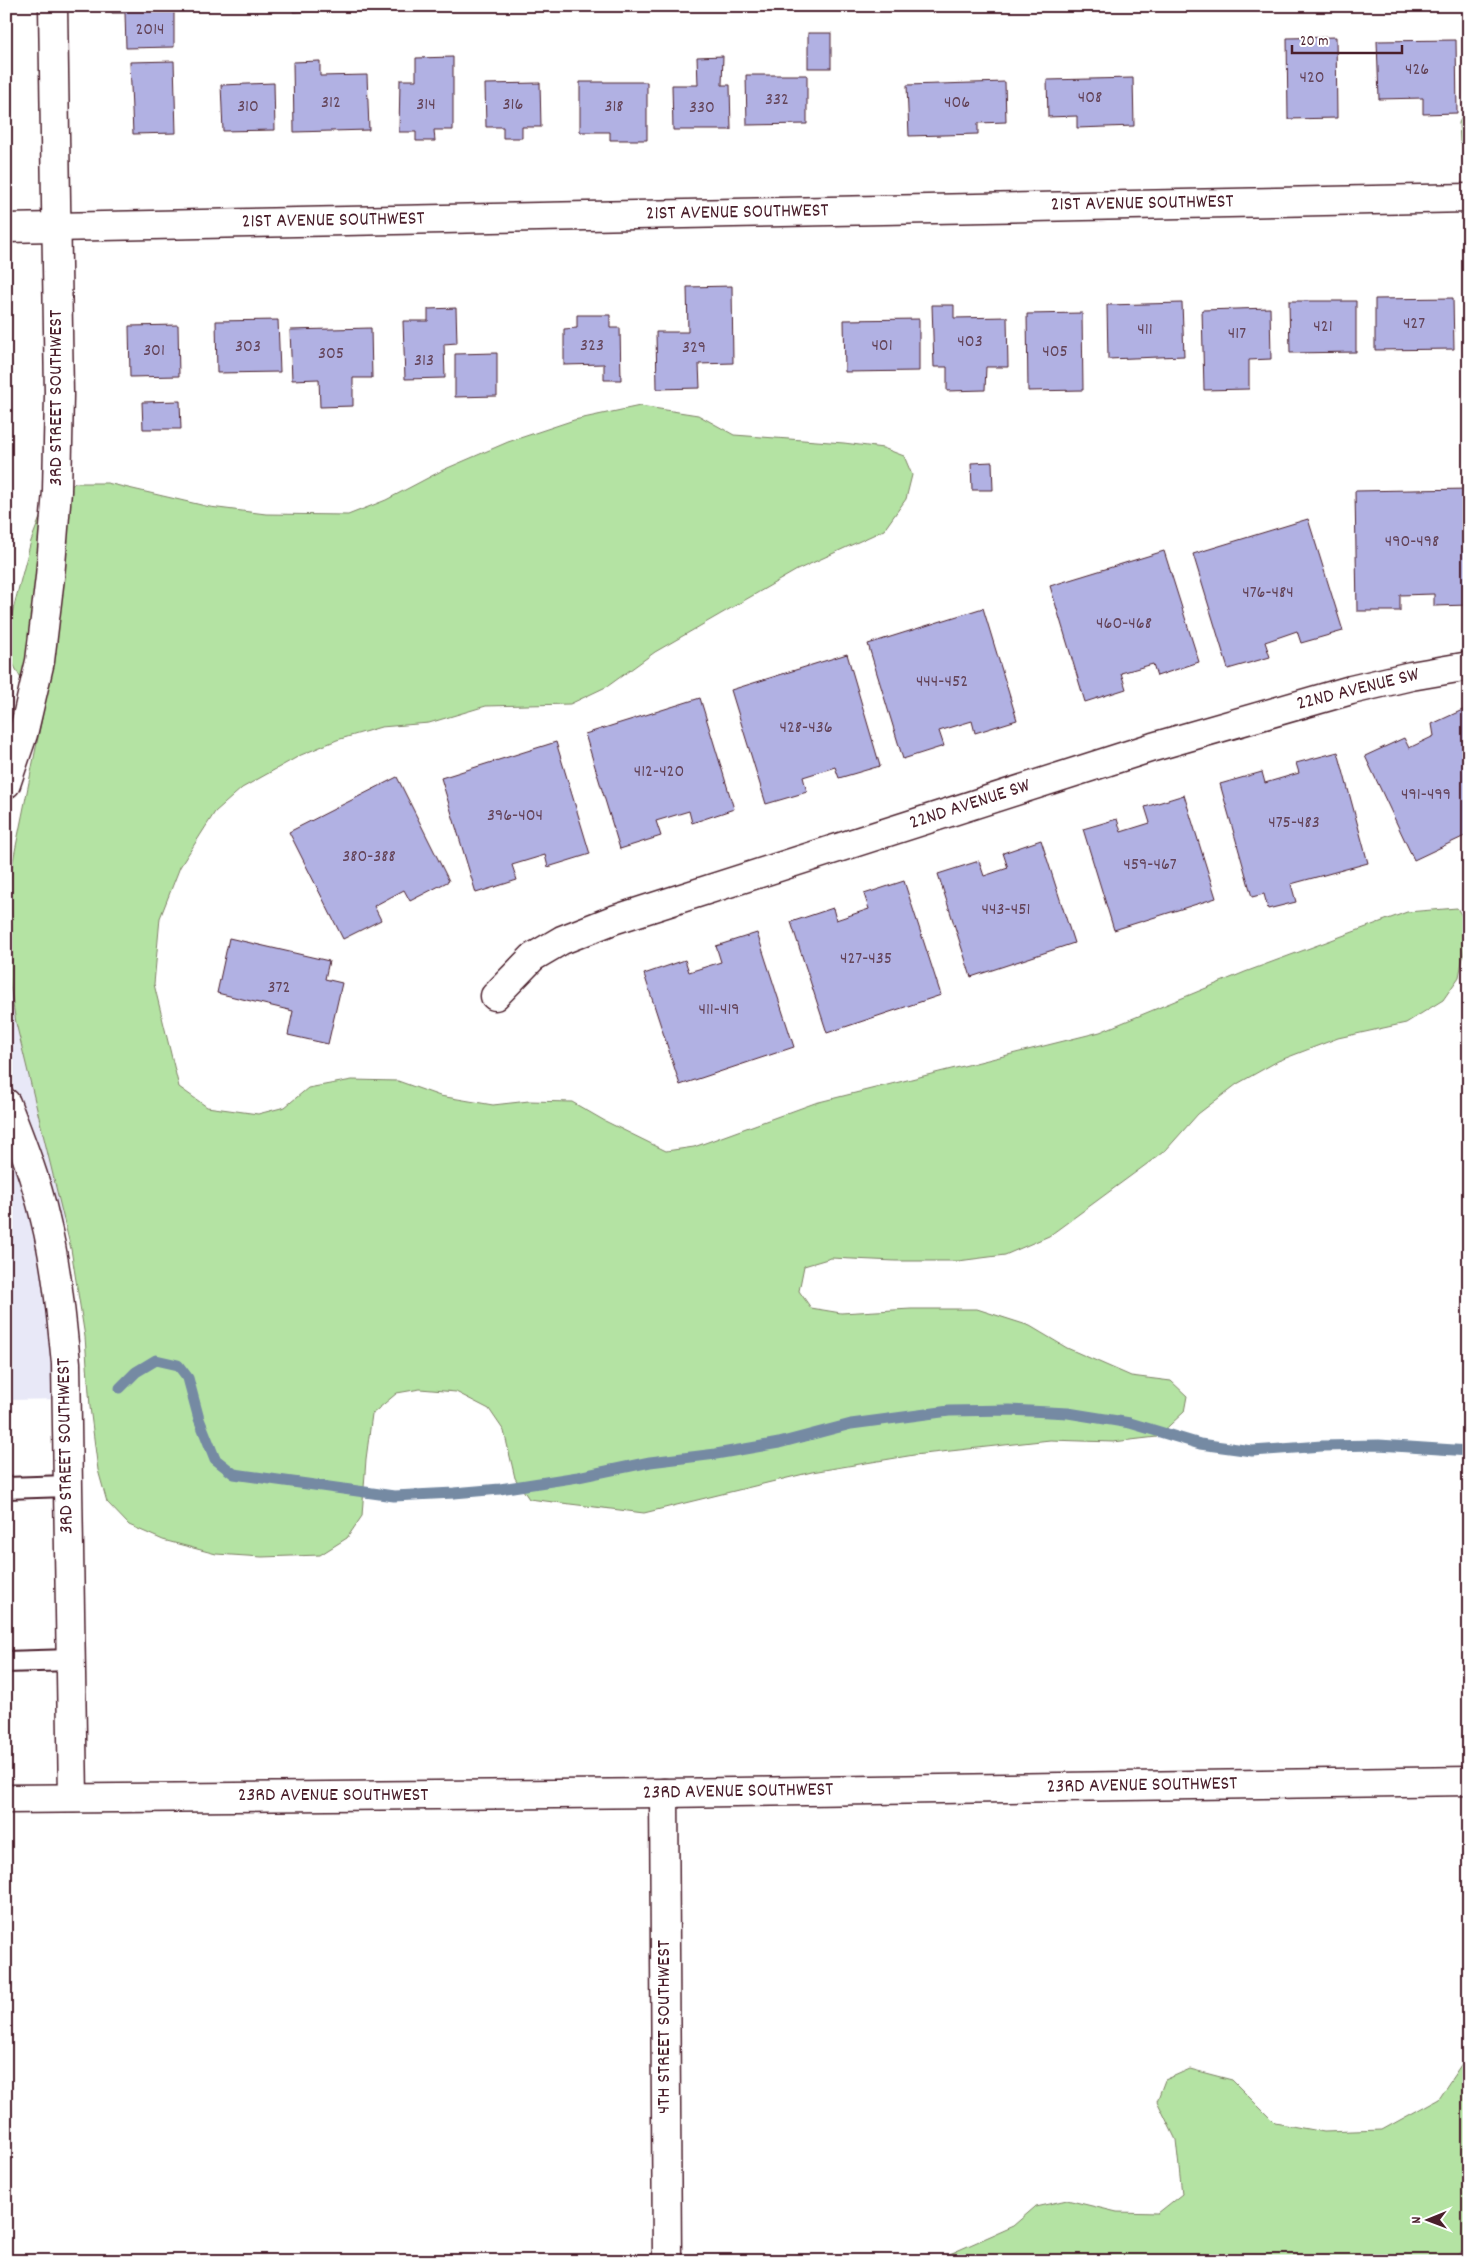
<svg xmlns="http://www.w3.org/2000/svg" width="1475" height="2267" font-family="Dekko,sans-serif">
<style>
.built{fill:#e8e8f7}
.green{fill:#b4e3a3;stroke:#7f8167}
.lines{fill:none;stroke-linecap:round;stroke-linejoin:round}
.stream{stroke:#758aa3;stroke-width:11}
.building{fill:#b1b1e3;stroke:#4a1f2b}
.service-casing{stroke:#4a1f2b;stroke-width:24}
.minor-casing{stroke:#4a1f2b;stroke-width:31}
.tertiary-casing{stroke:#4a1f2b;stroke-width:31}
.service{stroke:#fff;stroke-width:20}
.minor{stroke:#fff;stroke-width:28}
.tertiary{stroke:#fff;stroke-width:28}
.labels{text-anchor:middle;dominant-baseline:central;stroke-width:4.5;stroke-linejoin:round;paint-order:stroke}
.number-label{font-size:18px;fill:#644459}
.street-label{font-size:20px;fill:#4a1f2b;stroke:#fff}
</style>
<rect width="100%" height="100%" fill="#fff"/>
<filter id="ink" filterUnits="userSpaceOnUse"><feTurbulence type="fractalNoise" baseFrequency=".02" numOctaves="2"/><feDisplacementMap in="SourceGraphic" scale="10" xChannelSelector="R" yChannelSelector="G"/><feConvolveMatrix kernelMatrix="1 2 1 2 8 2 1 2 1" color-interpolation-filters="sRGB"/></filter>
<g filter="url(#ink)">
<path class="built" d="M63,885V1219L66,1399L6,1400V887Z"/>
<g class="green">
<path d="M1469,101V145L1460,142L1459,123Z"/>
<path d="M640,406L698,415L734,435L844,443L883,448L904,456L912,475L906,499L884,530L797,570L655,652L608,686L570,704L486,706L429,723L381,727L337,740L301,755L242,788L215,812L180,867L160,918L154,984L179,1087L207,1107L258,1114L285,1107L308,1088L352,1080L398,1081L440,1096L493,1105L529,1101L572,1102L605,1121L666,1151L694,1147L815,1103L1100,1032L1245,972L1407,912L1457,908L1469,927L1459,977L1443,1000L1406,1023L1338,1038L1278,1061L1237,1084L1198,1114L1166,1150L1049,1236L1005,1255L958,1261H895L831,1258L804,1266L799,1291L811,1308L841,1313L911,1309H977L1030,1326L1067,1348L1131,1376L1171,1381L1187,1396L1184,1412L1157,1437L1113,1442L1050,1440L914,1455L812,1472L644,1513L529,1499L515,1478L504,1431L489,1409L456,1392L420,1389L397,1393L372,1414L366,1459L362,1516L347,1538L320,1555L262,1557L216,1554L163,1540L129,1525L107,1502L98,1470L90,1407L85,1337L71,1249L16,1023L8,973L6,916L12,866L42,718L11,660L9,625L31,541L44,507L75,483H107L210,507L266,514L348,515L386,500L443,470L508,442L574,420Z"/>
<path d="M1469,2053V2246L1457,2255L1455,2261H934L1013,2226L1035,2207L1067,2200L1117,2212L1158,2213L1182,2194L1176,2140L1157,2101L1165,2080L1190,2069L1232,2080L1275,2123L1324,2132L1382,2130L1438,2099Z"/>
</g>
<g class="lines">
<path class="stream" d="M120,1388L136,1372L156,1360L178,1365L188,1378L199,1419L215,1459L234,1474L394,1496L454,1493L500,1489L578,1477L650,1462L716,1454L779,1443L851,1424L949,1411L1010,1410L1068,1413L1130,1423L1200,1444L1252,1451L1322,1446L1379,1445L1469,1451"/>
</g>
<g class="building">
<path d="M111,6H174V47L126,48L125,13H112Z"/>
<path d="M293,6H327V11L293,12Z"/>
<path d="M1301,6H1365V7L1301,9Z"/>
<path d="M1467,23H1469V118H1468Z"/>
<rect x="808" y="33" width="23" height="35"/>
<path d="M1336,37L1337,118L1288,119L1287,38Z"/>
<path d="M1456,40L1457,113L1423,114V98L1379,99L1377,41Z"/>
<path d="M723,56L722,85H730L731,130H673L672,85H698L697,57Z"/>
<path d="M453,57V130H434L435,141H416V132H399L400,80H416V58Z"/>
<path d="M174,61L176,133L133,134L130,62Z"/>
<path d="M320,61V76L367,75L369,130L294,132L293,62Z"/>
<path d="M746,75H807V124L747,125Z"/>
<path d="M1133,78L1134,126L1077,128V116L1048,117L1047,80Z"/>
<path d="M580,82H647V140H610V132H580Z"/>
<path d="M1005,82L1006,122L978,123V134L909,136L907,85Z"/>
<path d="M274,83L275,130L223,131L221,85Z"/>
<path d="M540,83L541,127H522V138H503V127H486L485,84Z"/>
<path d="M732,286L733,363L699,364L700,388L657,389L656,332H688L687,287Z"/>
<path d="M1467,296H1469V391H1468Z"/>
<path d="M1453,298L1454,349L1375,350V299Z"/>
<path d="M1289,301H1356V352L1290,353Z"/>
<path d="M1182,303L1184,356L1108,359L1107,305Z"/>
<path d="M932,305H954V318L1007,317L1008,367H986L985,390L947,391V367H934Z"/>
<path d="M456,308L457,343L444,344L445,378L405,379L403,321H428V309Z"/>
<path d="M1270,308L1271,359L1249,360V389L1204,390L1202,310Z"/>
<path d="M1082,313L1083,390L1028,391L1027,314Z"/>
<path d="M577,315H610V328H620L621,380H604V364L564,365V329L577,328Z"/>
<path d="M919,319V371L845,372L844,320Z"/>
<path d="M278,320L280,372L217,373L216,321Z"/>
<path d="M178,325L179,376L130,377L129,326Z"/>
<path d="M371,328L372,378H353V406L320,407L319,379L292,380L290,330Z"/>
<path d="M497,353V396L455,397V354Z"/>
<path d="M180,401L181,429H143L142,402Z"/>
<path d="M992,462L993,490H972L971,463Z"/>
<path d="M1469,489V605L1434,606V594L1400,595V611H1357L1355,491Z"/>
<path d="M1308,519L1343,631L1301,643L1297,631L1265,642L1270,657L1228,669L1193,554Z"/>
<path d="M1164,551L1199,662L1157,676L1153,664L1121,673L1126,689L1085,702L1050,586Z"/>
<path d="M983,608L1017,720L975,733L972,721L939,731L944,746L903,759L868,644Z"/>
<path d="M847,654L880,766L839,778L835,767L803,777L807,792L766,804L731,690Z"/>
<path d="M700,698L734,809L692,823L689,811L656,821L661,836L620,849L585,734Z"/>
<path d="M1469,707V834L1414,860L1365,756L1404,738L1409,748L1434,736L1432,724Z"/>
<path d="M556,742L590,854L548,867L545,855L512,865L517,880L476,893L441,778Z"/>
<path d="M1338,752L1368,863L1291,884L1296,902L1268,909L1264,894L1252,897L1220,784L1262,772L1265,783L1299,773L1296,763Z"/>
<path d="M397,777L449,881L410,901L404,890L374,906L381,920L343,939L289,832Z"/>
<path d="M1184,795L1216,898L1114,930L1083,829L1117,819L1121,832L1150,823L1145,807Z"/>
<path d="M1041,840L1074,943L971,977L938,874L979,861L984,876L1008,868L1003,853Z"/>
<path d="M904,881L941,995L827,1033L791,922L833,908L836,920L869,909L864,894Z"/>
<path d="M757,933L794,1047L680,1085L644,974L685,960L689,972L721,962L716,946Z"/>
<path d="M229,938L329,961L325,979L342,983L328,1044L288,1035L293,1011L217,993Z"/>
</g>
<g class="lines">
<g class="service-casing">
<g id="service">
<path d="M6,1488L67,1486"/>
<path d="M6,1662L70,1660"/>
</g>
</g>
<g class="minor-casing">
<g id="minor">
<path d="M6,228L1469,198"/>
<path d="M6,784L23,734L40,661L50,577L57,491L59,395L53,6"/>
<path d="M495,996L533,957L562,940L613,920L1153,747L1351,690L1411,676L1469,666"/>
<path d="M6,1103C21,1141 36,1179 45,1219C57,1266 61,1315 66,1363L73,1798"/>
<path d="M664,1793L667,2261"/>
</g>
</g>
<g class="tertiary-casing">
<path id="tertiary" d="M6,1799L664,1793L1469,1781"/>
</g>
<use href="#service" class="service"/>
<use href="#minor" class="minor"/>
<use href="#tertiary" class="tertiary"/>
</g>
</g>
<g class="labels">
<g class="number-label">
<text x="150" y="30">2014</text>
<text x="1417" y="70">426</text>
<text x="1312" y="78">420</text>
<text x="1090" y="98">408</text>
<text x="777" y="100">332</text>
<text x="331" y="103">312</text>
<text x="957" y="103">406</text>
<text x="426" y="105">314</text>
<text x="513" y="105">316</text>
<text x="248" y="107">310</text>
<text x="614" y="107">318</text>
<text x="702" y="108">330</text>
<text x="1414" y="324">427</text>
<text x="1323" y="327">421</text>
<text x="1145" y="330">411</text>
<text x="1237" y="334">417</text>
<text x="970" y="342">403</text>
<text x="592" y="346">323</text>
<text x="882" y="346">401</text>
<text x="248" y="347">303</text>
<text x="694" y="348">329</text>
<text x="154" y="351">301</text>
<text x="1055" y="352">405</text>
<text x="331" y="354">305</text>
<text x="424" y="361">313</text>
<text x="1412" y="542">490-498</text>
<text x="1268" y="593">476-484</text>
<text x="1124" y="624">460-468</text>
<text x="942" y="682">444-452</text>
<text x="806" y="728">428-436</text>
<text x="659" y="772">412-420</text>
<text x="1426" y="795">491-499</text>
<text x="515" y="816">396-404</text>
<text x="1294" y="823">475-483</text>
<text x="369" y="857">380-388</text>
<text x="1150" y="865">459-467</text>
<text x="1006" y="910">443-451</text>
<text x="866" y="959">427-435</text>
<text x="279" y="988">372</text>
<text x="719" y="1010">411-419</text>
</g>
<g class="street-label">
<text transform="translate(1142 204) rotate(-1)">21ST AVENUE SOUTHWEST</text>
<text transform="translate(737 213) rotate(-1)">21ST AVENUE SOUTHWEST</text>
<text transform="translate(333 221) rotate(-1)">21ST AVENUE SOUTHWEST</text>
<text transform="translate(57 398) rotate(-90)">3RD STREET SOUTHWEST</text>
<text transform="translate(1358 690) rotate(-14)">22ND AVENUE SW</text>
<text transform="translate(970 805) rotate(-18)">22ND AVENUE SW</text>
<text transform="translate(66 1446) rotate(-91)">3RD STREET SOUTHWEST</text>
<text transform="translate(1142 1786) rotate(-1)">23RD AVENUE SOUTHWEST</text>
<text transform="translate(738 1792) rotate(-1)">23RD AVENUE SOUTHWEST</text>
<text x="333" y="1796">23RD AVENUE SOUTHWEST</text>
<text transform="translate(665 2027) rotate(-90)">4TH STREET SOUTHWEST</text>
</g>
</g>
<rect width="1475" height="2267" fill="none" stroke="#fff" stroke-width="25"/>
<rect x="12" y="12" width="1450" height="2242" fill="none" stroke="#4a1f2b" stroke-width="2" filter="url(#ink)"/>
<g transform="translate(1428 2220) rotate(269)" stroke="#ffffff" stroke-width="4" paint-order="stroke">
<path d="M0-4L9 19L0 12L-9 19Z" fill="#4a1f2b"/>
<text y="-8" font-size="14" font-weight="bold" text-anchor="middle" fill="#4a1f2b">N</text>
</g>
<path d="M1292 45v8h110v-8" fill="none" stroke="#4a1f2b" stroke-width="2.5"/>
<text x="1300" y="45" font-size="15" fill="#4a1f2b" stroke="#ffffff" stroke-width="4" paint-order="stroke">20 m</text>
</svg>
